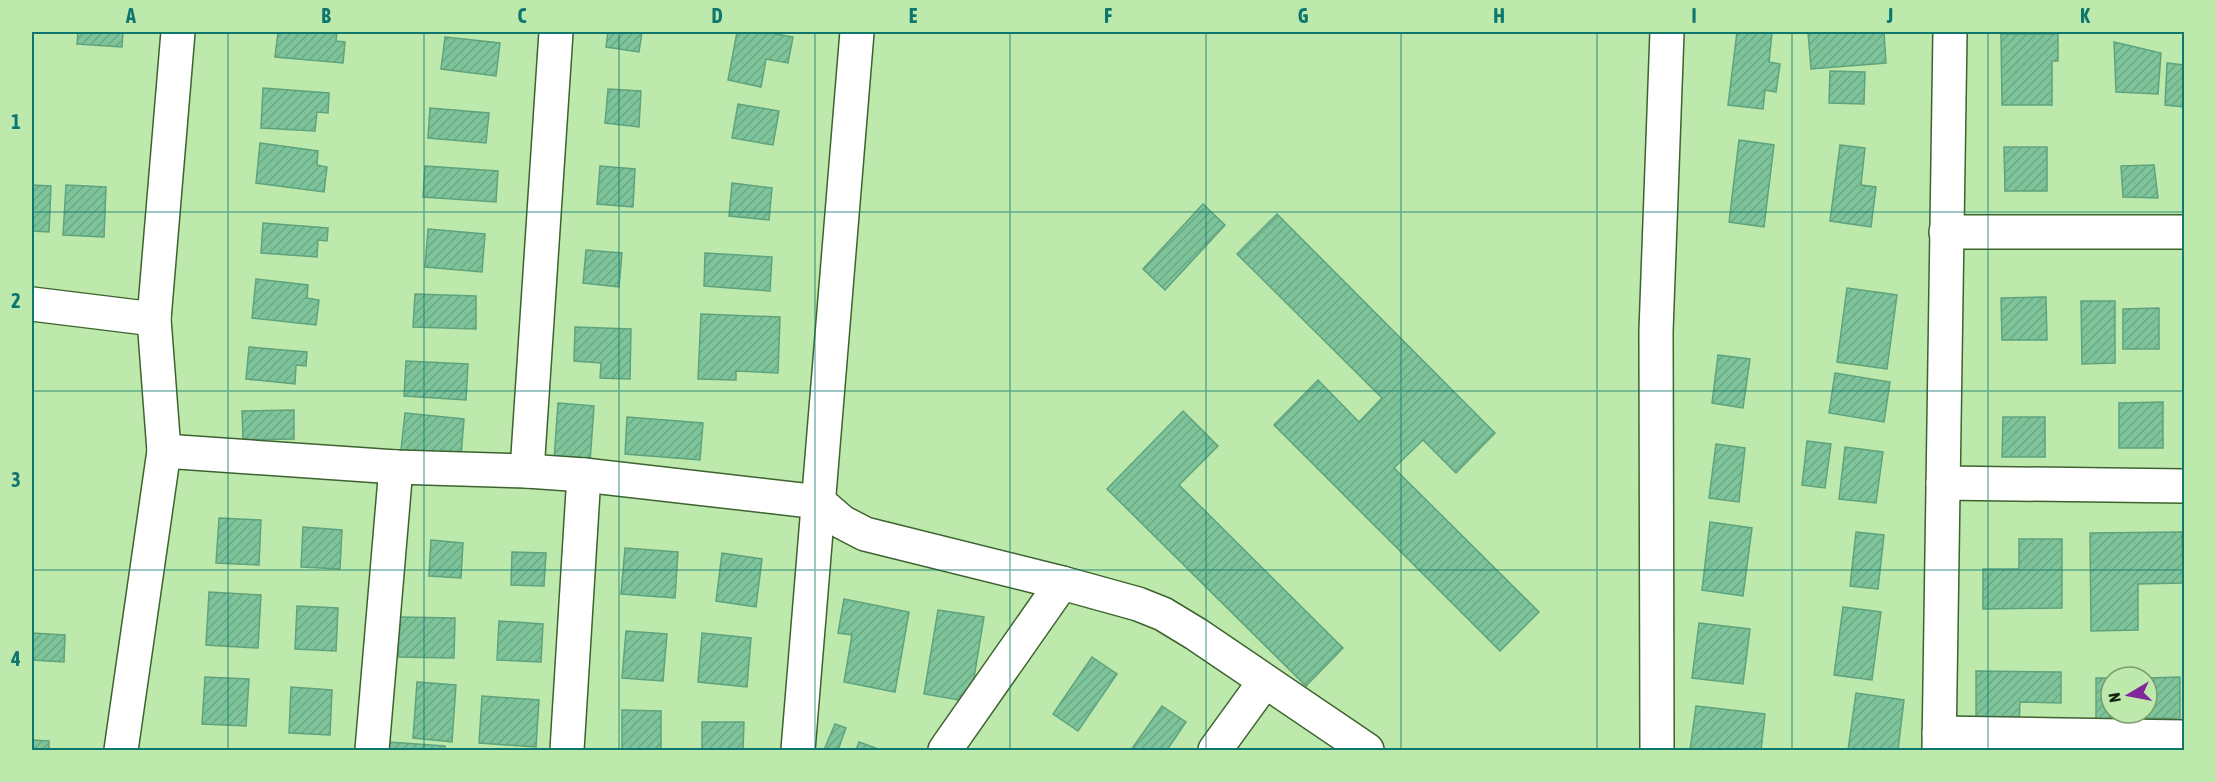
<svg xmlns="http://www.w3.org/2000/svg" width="2216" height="782" font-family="'Asap Condensed',sans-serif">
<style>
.building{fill:url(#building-hatch);stroke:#5fa37c;stroke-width:1.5}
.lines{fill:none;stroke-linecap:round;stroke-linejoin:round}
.minor-casing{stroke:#3d632e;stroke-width:36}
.minor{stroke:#fff;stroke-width:33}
.grid{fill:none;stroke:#0f766e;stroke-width:1.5;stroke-opacity:0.55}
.neatline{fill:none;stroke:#0f766e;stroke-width:2}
.grid-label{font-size:20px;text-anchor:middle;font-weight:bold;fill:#0f766e}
</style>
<defs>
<pattern id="building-hatch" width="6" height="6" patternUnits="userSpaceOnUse" patternTransform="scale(1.5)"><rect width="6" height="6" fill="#7ec49b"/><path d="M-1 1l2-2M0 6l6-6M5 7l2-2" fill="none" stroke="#6ca884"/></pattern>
</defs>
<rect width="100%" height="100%" fill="#bde9ad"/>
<g class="building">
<path d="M78,32H123L122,47L77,44Z"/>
<path d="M278,32H337L336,41L345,42L343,63L275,57Z"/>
<path d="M608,32H642L639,52L606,47Z"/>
<path d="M737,32H765L793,37L788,63L766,59L761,87L728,80Z"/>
<path d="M1737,32L1772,33L1769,62L1780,64L1776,92L1765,90L1763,109L1728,105Z"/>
<path d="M1808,32H1884L1886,63L1811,69Z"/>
<path d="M2001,34H2058V61H2052V105H2002Z"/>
<path d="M445,37L500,43L496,76L441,69Z"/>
<path d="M2114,42L2161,53L2158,94L2116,92Z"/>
<path d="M2167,63L2184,65V107L2165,105Z"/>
<path d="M1830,71L1865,72L1864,104L1829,103Z"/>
<path d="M263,88L329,93L328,113L317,112L315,131L261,128Z"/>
<path d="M608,89L641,91L639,127L605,123Z"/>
<path d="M738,104L779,111L773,145L732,138Z"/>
<path d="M430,108L489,113L486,143L428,138Z"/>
<path d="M1739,140L1774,145L1764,227L1729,222Z"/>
<path d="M260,143L318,151L317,165L327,167L324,192L256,183Z"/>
<path d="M1840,145L1865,148L1861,185L1876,187L1871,227L1830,221Z"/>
<path d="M2004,147H2047V191H2005Z"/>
<path d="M2154,165L2158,198L2123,197L2121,166Z"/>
<path d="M425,166L498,171L496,202L423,197Z"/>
<path d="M600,166L635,169L633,207L597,204Z"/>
<path d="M732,183L772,188L769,220L729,216Z"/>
<path d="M32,185L51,186L49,232L32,231Z"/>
<path d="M66,185L106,187L104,237L63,235Z"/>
<path d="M1203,204L1225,225L1165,290L1143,269Z"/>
<path d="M1277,214L1495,433L1456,473L1423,440L1394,468L1539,612L1500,651L1274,425L1318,380L1359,422L1382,398L1237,254Z"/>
<path d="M263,223L328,228L327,241L318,240L317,257L261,253Z"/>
<path d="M428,229L485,234L482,272L425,267Z"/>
<path d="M586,250L622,253L619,287L583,283Z"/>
<path d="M705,253L772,257L770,291L704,286Z"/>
<path d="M256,279L308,285L307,298L319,300L316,325L252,318Z"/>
<path d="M1847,288L1897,295L1887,369L1837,362Z"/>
<path d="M415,294L476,296V329L413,327Z"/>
<path d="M2046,297L2047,340H2002L2001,298Z"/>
<path d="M2081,301H2115V363L2082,364Z"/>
<path d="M2159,308V349H2123V309Z"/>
<path d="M701,314L780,317L778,373L736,371V380L698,379Z"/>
<path d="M575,327L631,329L630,379L600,378L601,363L574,361Z"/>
<path d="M249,347L307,352L306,366L296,365L295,384L246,379Z"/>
<path d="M1718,355L1750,359L1743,408L1712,403Z"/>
<path d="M406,361L468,364L466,400L404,396Z"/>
<path d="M1835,373L1890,382L1884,422L1829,413Z"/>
<path d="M2163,402V448H2119V403Z"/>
<path d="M558,403L594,406L590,462L554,460Z"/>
<path d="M294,410V439L243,440L242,411Z"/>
<path d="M1183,411L1218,446L1179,485L1343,648L1306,686L1107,489Z"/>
<path d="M405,413L464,419L461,456L401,450Z"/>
<path d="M627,417L703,423L700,460L625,454Z"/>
<path d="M2003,417H2045V457H2002Z"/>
<path d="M1807,441L1831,444L1825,488L1802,485Z"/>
<path d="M1716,444L1745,448L1739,502L1709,498Z"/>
<path d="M1845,447L1883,452L1876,503L1839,499Z"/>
<path d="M219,518L261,520L259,565L216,563Z"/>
<path d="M1710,522L1752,528L1743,596L1702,590Z"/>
<path d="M303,527L342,530L340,569L301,567Z"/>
<path d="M1856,532L1884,535L1878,589L1850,586Z"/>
<path d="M2182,532L2183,583L2138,584V630L2091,631L2090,533Z"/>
<path d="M2019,539H2062V608L1983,609V569H2019Z"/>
<path d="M431,540L463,543L461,578L429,576Z"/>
<path d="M625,548L678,552L675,598L621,594Z"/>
<path d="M512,552L546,553L544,586L511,585Z"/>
<path d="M722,553L762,559L756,607L716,601Z"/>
<path d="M209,592L261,595L258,648L206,645Z"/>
<path d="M844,599L909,612L895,692L844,682L852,635L838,633Z"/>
<path d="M297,606L338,608L336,651L295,649Z"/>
<path d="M1843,607L1881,612L1872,680L1834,675Z"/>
<path d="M938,610L984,617L970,702L924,694Z"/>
<path d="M399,617L455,618L454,658L398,657Z"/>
<path d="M499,621L543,624L541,662L497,660Z"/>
<path d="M1699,623L1750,629L1743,684L1692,678Z"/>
<path d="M626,631L667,634L663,681L622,678Z"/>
<path d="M32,633L65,635L64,662L32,660Z"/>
<path d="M702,633L751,638L747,687L698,682Z"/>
<path d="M1092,657L1117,674L1078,731L1053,714Z"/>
<path d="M1976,671L2061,672V703L2020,702L2019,727H1976Z"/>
<path d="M205,677L249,679L246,726L202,724Z"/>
<path d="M2180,677V718L2096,719V678H2111V713H2147V678Z"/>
<path d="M417,682L456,685L452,742L413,738Z"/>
<path d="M291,687L332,690L330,735L289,733Z"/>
<path d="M1856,693L1904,700L1898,750H1848Z"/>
<path d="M482,696L539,700L536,747L479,743Z"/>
<path d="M1162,706L1186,722L1167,750H1131Z"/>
<path d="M1696,706L1765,714L1761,750H1690Z"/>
<path d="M622,710L661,711V750H622Z"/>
<path d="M702,722H744L743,750H702Z"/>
<path d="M835,724L846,728L838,750H824Z"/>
<path d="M32,740L49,741V750H32Z"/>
<path d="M388,742L445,746V750H388Z"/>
<path d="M859,742L881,750H856Z"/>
</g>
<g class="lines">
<g class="minor-casing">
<g id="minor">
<path d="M1946,232H2184"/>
<path d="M32,304L154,319"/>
<path d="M164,451L396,467L527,471L584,475L819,502L842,522L865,534L1062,583L1138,604L1163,614L1196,634L1367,750"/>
<path d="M527,471L556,32"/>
<path d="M1943,483L2184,486"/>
<path d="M1939,733L2184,737"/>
<path d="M121,750L164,451L154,319L178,32"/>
<path d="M372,750L396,467"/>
<path d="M567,750L584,475"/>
<path d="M798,750L857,32"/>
<path d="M945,750L1062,583"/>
<path d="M1215,750L1265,681"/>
<path d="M1657,750L1656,331L1667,32"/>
<path d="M1939,750L1950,32"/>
</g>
</g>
<use href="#minor" class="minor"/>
</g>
<path class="grid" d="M228,32V750M424,32V750M619,32V750M815,32V750M1010,32V750M1206,32V750M1401,32V750M1597,32V750M1792,32V750M1988,32V750M32,212H2184M32,391H2184M32,570H2184"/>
<rect width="2216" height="782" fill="none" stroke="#bde9ad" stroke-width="66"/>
<g transform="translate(2129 695) rotate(260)"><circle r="28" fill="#bde9ad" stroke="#799a6d" stroke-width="1.5"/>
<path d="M0-4.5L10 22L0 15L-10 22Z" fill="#802a99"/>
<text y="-9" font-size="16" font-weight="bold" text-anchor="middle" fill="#13230d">N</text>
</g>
<rect x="33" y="33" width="2150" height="716" class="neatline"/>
<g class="grid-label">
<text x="131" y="23">A</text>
<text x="326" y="23">B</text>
<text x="522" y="23">C</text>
<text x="717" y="23">D</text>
<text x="913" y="23">E</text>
<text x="1108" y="23">F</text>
<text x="1303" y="23">G</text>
<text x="1499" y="23">H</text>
<text x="1694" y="23">I</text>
<text x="1890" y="23">J</text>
<text x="2085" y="23">K</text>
<text x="16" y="129">1</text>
<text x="16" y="308">2</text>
<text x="16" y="487">3</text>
<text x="16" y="666">4</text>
</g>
</svg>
